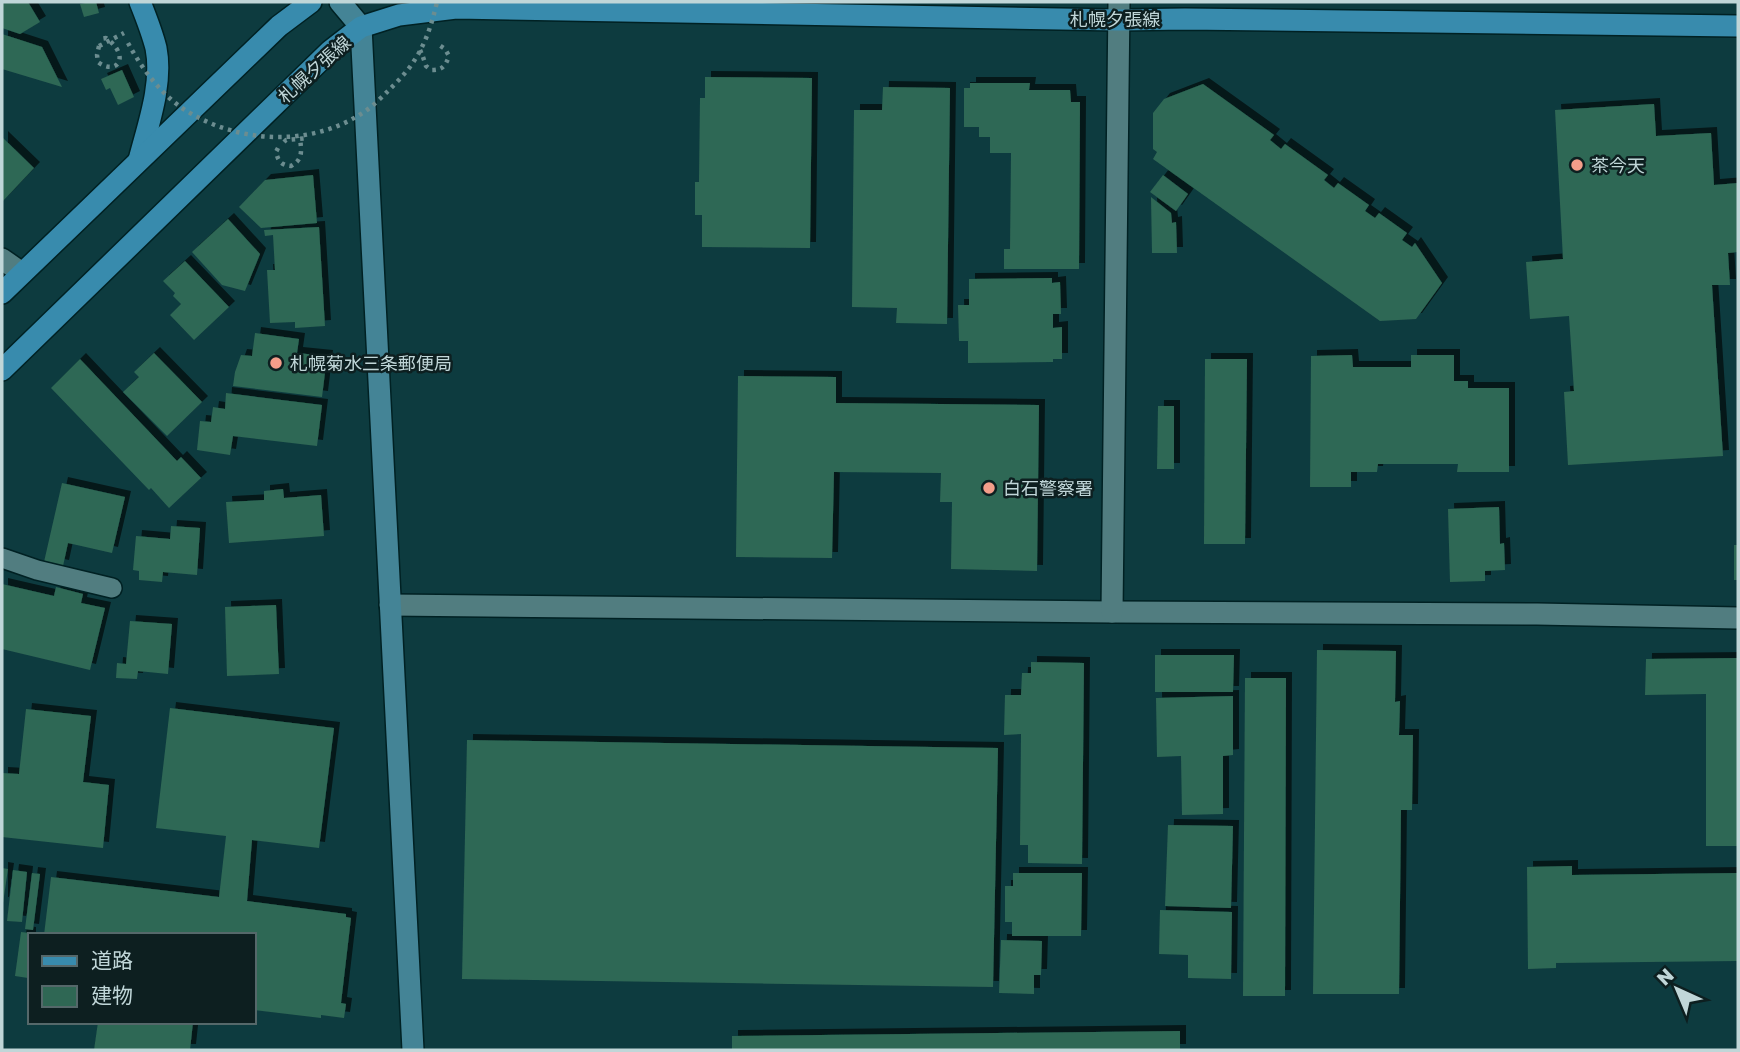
<svg xmlns="http://www.w3.org/2000/svg" width="1740" height="1052" font-family="'Golos Text','Noto Sans JP',sans-serif">
<style>
.building{fill:#2f6754;filter:url(#shadow)}
.lines{fill:none;stroke-linecap:round;stroke-linejoin:round}
.lane-casing{stroke:#002123;stroke-width:22}
.street-casing{stroke:#002123;stroke-width:24}
.secondary-casing{stroke:#002123;stroke-width:24}
.primary-casing{stroke:#002123;stroke-width:24}
.path{stroke:#6c8d90;stroke-width:4.5;stroke-dasharray:3.5 5;stroke-linecap:butt}
.lane{stroke:#517d80;stroke-width:19}
.street{stroke:#517d80;stroke-width:21}
.secondary{stroke:#448496;stroke-width:21}
.primary{stroke:#388bad;stroke-width:21}
.path-bridge{stroke:#6c8d90;stroke-width:4.5;stroke-dasharray:3.5 5;stroke-linecap:butt}
.poi-dot{fill:#f49e8a;stroke:#0d1f20;stroke-width:2.5}
.labels{text-anchor:middle;dominant-baseline:central;stroke-width:5;stroke-linejoin:round;paint-order:stroke}
.street-label{font-size:18px;fill:#c0d6d8;stroke:#0d1f20}
.poi-label{font-size:18px;fill:#c0d6d8;stroke:#0d1f20;text-anchor:start}
</style>
<defs>
<filter id="shadow"><feDropShadow dx="6" dy="-6" stdDeviation="0" flood-color="#0009"/></filter>
</defs>
<rect width="100%" height="100%" fill="#0d3b3f"/>
<g class="building">
<path d="M2,2H28L40,22L20,34L2,28Z"/>
<path d="M90,2H96L99,13L84,17L80,4Z"/>
<path d="M2,34L42,47L62,87L2,69Z"/>
<path d="M122,70L134,97L118,105L110,88L106,90L101,79Z"/>
<path d="M705,77L812,78L810,248L702,247V215H695V182H699L700,98H705Z"/>
<path d="M970,83H1030L1029,90H1070L1071,102H1080L1079,269H1004V249H1010L1011,153H990V137H979V127H964V88H970Z"/>
<path d="M1203,84L1274,135L1270,140L1281,149L1285,144L1328,175L1324,180L1334,188L1338,183L1369,205L1365,211L1375,218L1379,213L1407,233L1402,240L1412,247L1415,243L1442,283L1416,319L1380,321L1153,159L1157,152L1153,149V113L1164,99Z"/>
<path d="M883,87L950,88L947,324L896,323L897,308L852,307L854,110H882Z"/>
<path d="M1654,104L1656,136L1711,133L1714,185L1738,183V252L1728,253L1730,285H1712L1723,456L1568,465L1564,392L1574,391L1569,316L1530,319L1526,262L1563,259L1555,110Z"/>
<path d="M2,137L34,168L2,202Z"/>
<path d="M313,175L317,223L261,228L239,207L265,180Z"/>
<path d="M1163,175L1188,194L1176,211L1150,192Z"/>
<path d="M1151,197L1171,213L1172,223L1176,222L1177,253H1152Z"/>
<path d="M228,219L260,254L245,291L222,285L192,252Z"/>
<path d="M319,227L325,326L295,328V322L270,323L267,270H275L273,235L265,236L264,230Z"/>
<path d="M185,261L229,307L194,340L170,315L181,304L173,296L175,293L163,281Z"/>
<path d="M1052,278V283L1060,282L1061,314H1053V328L1062,327V359H1053V362L968,363V341H959L958,305H969V279Z"/>
<path d="M255,333L299,339L297,353L327,356L322,397L233,386L235,372L241,355L252,356Z"/>
<path d="M154,353L202,402L167,436L123,392L139,377L134,372Z"/>
<path d="M1352,355L1353,367H1411V355H1454V381H1468V388H1509V472H1457L1458,464H1378L1377,472H1351V487H1310L1311,356Z"/>
<path d="M80,359L177,461L181,457L201,478L169,508L151,488L149,490L51,388Z"/>
<path d="M1205,359H1247L1245,544H1204Z"/>
<path d="M738,376L836,377V403L1039,405L1037,571L951,569L952,502H940L941,473L834,472L832,558L736,557Z"/>
<path d="M226,393L322,405L317,446L233,436L230,455L197,450L200,421L211,422L213,407L225,409Z"/>
<path d="M1158,406H1174V469H1157Z"/>
<path d="M62,483L125,497L112,553L68,543L63,566L44,562Z"/>
<path d="M283,489L284,498L321,495L324,536L229,543L226,502L264,500V491Z"/>
<path d="M1499,507L1500,544L1504,543L1505,570L1485,571V581L1450,582L1448,509Z"/>
<path d="M171,526L200,528L197,575L163,572L162,582L139,580V571L133,570L136,536L170,539Z"/>
<rect x="1734" y="545" width="4" height="35"/>
<path d="M2,584L54,596L56,587L83,594L81,603L105,608L90,670L2,649Z"/>
<path d="M276,605L279,674L227,676L225,607Z"/>
<path d="M130,621L172,624L168,674L138,671L137,679L116,678L117,663L126,664Z"/>
<path d="M1317,650L1396,651L1395,702L1400,701L1399,735H1413L1412,810H1401L1399,994H1313Z"/>
<path d="M1155,655H1234L1233,692H1155Z"/>
<path d="M1738,658V846H1706V694L1645,695L1646,659Z"/>
<path d="M1031,662L1084,663L1082,864L1028,863V845H1020L1021,734L1004,735L1005,695H1021L1022,673H1031Z"/>
<path d="M1245,678H1286L1285,996H1243Z"/>
<path d="M1233,696V755L1223,756V814L1182,815L1181,756L1157,757L1156,698Z"/>
<path d="M170,708L334,728L319,848L252,840L247,901L346,914V917L351,918L341,1003L346,1004L344,1018L321,1015V1018L254,1010V935H44L51,877L219,897L226,836L156,828Z"/>
<path d="M26,709L91,716L83,782L109,785L103,848L2,837V773L19,774Z"/>
<path d="M467,740L998,748L993,987L462,979Z"/>
<path d="M1168,825L1233,826L1231,908L1165,906Z"/>
<path d="M1572,866V875L1738,873V961L1556,963V968L1528,969L1527,867Z"/>
<path d="M2,868L8,869L3,903H2Z"/>
<path d="M13,870L27,872L22,922L7,921Z"/>
<path d="M32,873L40,874L33,930L25,929Z"/>
<path d="M1013,873H1082L1081,936H1012V922H1005V886H1013Z"/>
<path d="M1160,910L1232,912L1231,979L1188,978V955L1159,954Z"/>
<path d="M21,932L30,933V962L28,978L15,976Z"/>
<path d="M1001,940L1042,941L1041,975H1034V994L999,993Z"/>
<path d="M98,1022H193L190,1050H94Z"/>
<path d="M1180,1031V1050H732V1036Z"/>
</g>
<g class="lines">
<g class="lane-casing">
<path id="lane" d="M2,558L37,570L112,588"/>
</g>
<g class="street-casing">
<g id="street">
<path d="M2,259L22,273"/>
<path d="M390,605L1112,612L1537,614L1738,618"/>
<path d="M1112,612L1119,2"/>
</g>
</g>
<g class="secondary-casing">
<path id="secondary" d="M340,2L361,27L413,1050"/>
</g>
<g class="primary-casing">
<g id="primary">
<path d="M139,160C148,125 163,84 156,48C152,32 146,17 140,2"/>
<path d="M2,293L279,26L311,2"/>
<path d="M2,370L330,51L361,27L399,15L456,8L1119,20L1185,19L1738,26"/>
</g>
</g>
<g class="path">
<path d="M99,46L97,55L98,62C116,76 132,57 106,38L100,39"/>
<path d="M420,50L423,57"/>
<path d="M284,142L286,140L308,138"/>
<path d="M278,148L276,152C278,161 281,165 291,166C304,159 301,150 300,137"/>
</g>
<use href="#lane" class="lane"/>
<use href="#street" class="street"/>
<use href="#secondary" class="secondary"/>
<use href="#primary" class="primary"/>
<g class="path-bridge">
<path d="M128,43C141,67 159,92 182,108C235,143 307,148 361,114C371,108 381,98 389,90C398,81 407,72 414,61C426,43 432,23 437,2"/>
<path d="M99,46L124,33"/>
<path d="M423,57L426,66L431,70C442,70 445,67 449,56L445,49L439,45"/>
</g>
</g>
<g class="poi-dot">
<circle cx="1577" cy="165" r="7"/>
<circle cx="276" cy="363" r="7"/>
<circle cx="989" cy="488" r="7"/>
</g>
<g class="labels">
<g class="street-label">
<text x="1115" y="19">札幌夕張線</text>
<text transform="translate(314 69) rotate(-42)">札幌夕張線</text>
</g>
<g class="poi-label">
<text x="1591" y="165">茶今天</text>
<text x="290" y="363">札幌菊水三条郵便局</text>
<text x="1003" y="488">白石警察署</text>
</g>
</g>
<rect width="1740" height="1052" fill="none" stroke="#c0d6d8" stroke-width="7"/>
<rect x="28" y="933" width="228" height="91" fill="#0d1f20" stroke="#55686a" stroke-width="2"/>
<rect x="42" y="956" width="35" height="10" fill="#388bad" stroke="#55686a" stroke-width="2"/>
<text x="91" y="968" font-size="21" fill="#c0d6d8">道路</text>
<rect x="42" y="986" width="35" height="21" fill="#2f6754" stroke="#55686a" stroke-width="2"/>
<text x="91" y="1003" font-size="21" fill="#c0d6d8">建物</text>
<g transform="translate(1677 989) rotate(316)" stroke="#0d1f20" stroke-width="5" paint-order="stroke">
<path d="M0-5L12 26L0 18L-12 26Z" fill="#c0d6d8"/>
<text y="-10" font-size="19" font-weight="bold" text-anchor="middle" fill="#c0d6d8">N</text>
</g>
</svg>
